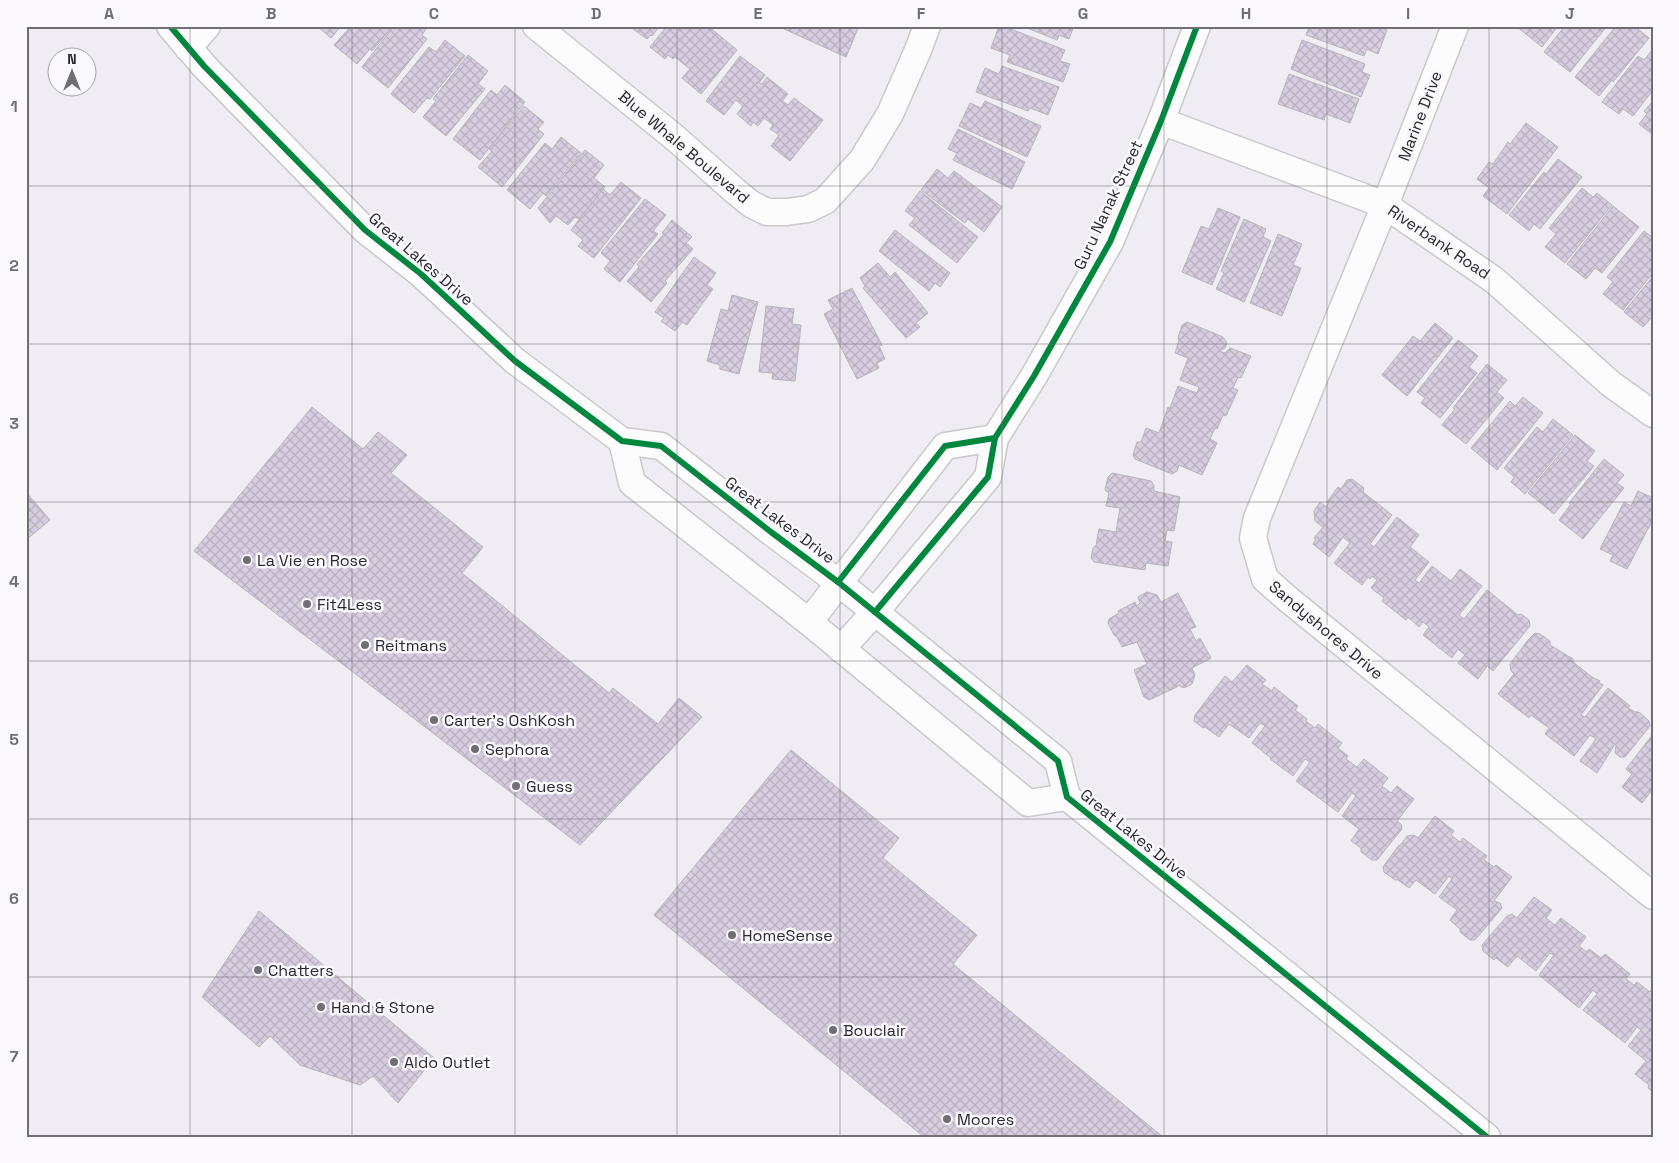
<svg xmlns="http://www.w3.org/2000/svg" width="1679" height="1163" font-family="'Space Grotesk',sans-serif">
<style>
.building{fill:url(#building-cross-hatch);stroke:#b7b3ba}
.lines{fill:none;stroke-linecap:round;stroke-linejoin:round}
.minor-casing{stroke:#cac7cd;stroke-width:29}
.minor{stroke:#fdfcfd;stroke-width:26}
.cycleway-casing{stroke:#fbf8fe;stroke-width:9}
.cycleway{stroke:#00873e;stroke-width:6}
.grid{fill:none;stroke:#706d73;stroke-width:1;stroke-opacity:0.55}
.poi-dot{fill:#706d73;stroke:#fbf8fe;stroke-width:2}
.labels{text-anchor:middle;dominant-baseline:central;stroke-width:5;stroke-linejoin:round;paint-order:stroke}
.street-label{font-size:16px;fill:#2b282d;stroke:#fbf8fe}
.poi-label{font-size:16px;fill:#2b282d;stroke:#fbf8fe;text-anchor:start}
.neatline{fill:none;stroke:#706d73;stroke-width:2}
.grid-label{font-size:16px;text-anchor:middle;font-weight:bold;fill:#706d73}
</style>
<defs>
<pattern id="building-cross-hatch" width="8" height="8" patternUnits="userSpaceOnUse" patternTransform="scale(1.25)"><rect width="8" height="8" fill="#d7cde0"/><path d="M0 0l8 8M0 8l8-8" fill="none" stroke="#b9b0c0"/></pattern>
</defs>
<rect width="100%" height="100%" fill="#f0ecf4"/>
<g class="building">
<path d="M317,26H341L331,38Z"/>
<path d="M351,26H393L372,51L370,49L357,64L334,45Z"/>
<path d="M394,26H428L422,35L427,39L388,88L362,67Z"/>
<path d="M629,26H660L652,36L651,35L647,39Z"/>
<path d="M667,26H708L737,50L701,94L682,78L690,69L675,57L673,59L668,55L665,59L650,47Z"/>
<path d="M785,26H859L846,57L784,29Z"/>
<path d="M999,26H1003L1065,50L1060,61L1070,64L1063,82L1007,62L1010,55L991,48Z"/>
<path d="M1022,26H1074L1069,39L1059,35L1057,40Z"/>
<path d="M1309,26H1378L1387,30L1378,54L1367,49L1364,56L1306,35Z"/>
<path d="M1516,26H1558L1542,47Z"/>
<path d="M1565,26H1607L1570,72L1544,52Z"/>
<path d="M1616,26H1621L1625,29L1627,26H1634L1649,38L1613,82L1612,80L1599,96L1575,77Z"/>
<path d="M445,40L465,56L430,99L427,98L414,113L391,94L429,47L436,52Z"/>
<path d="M1302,40L1365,64L1362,72L1370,75L1361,97L1291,69Z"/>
<path d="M1653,49V90L1633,116L1623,109L1619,114L1602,102L1638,56L1644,60Z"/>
<path d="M468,55L488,71L478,84L485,89L446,136L423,117L436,101L433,99Z"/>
<path d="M740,56L765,75L759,83L762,84L767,77L788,94L782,101L788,105L794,98L823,120L790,161L771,146L779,135L770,129L773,125L764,118L758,126L753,122L751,126L737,114L743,106L736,100L724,115L706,101Z"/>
<path d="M1002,66L1059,87L1048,115L1030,108L1028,111L976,92L985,68L999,74Z"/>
<path d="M1289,74L1359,99L1350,123L1326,114L1324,120L1278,104Z"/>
<path d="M505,85L525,102L480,160L453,139L491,90L497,95Z"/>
<path d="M985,101L1041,126L1027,157L959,126L970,103L981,108Z"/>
<path d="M1653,101V135L1639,124L1647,114L1644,111Z"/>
<path d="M524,106L544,122L538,129L544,134L502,187L478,167L492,151L489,149Z"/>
<path d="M1526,123L1558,147L1507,214L1483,196L1489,188L1477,179L1489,162L1493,164L1508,142L1510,144Z"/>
<path d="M958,129L1025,162L1012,189L953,160L957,153L948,149Z"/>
<path d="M561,137L581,153L546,196L543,193L530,209L507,190L545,143L552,149Z"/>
<path d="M585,150L604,165L594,178L605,187L579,219L575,217L568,225L556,216L550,223L538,208Z"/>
<path d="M1558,159L1582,177L1540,229L1534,224L1529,231L1509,215L1544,172L1546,174Z"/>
<path d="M937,169L948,178L954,171L1002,207L984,232L968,219L965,223L921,190Z"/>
<path d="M621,182L641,198L594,258L578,246L583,240L571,230L603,189L610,195Z"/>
<path d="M1582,188L1593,197L1597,193L1612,205L1565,263L1545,247L1556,234L1549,228Z"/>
<path d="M920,191L978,237L957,263L909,225L915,218L905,211Z"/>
<path d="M645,199L666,215L653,231L658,234L620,282L604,269L610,261L601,253Z"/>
<path d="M1613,206L1639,227L1602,273L1595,268L1586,279L1567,264Z"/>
<path d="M1218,208L1240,217L1212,285L1182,272L1201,226L1209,229Z"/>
<path d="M1244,219L1266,229L1263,237L1271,241L1244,302L1216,289L1224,273L1221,271Z"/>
<path d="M672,220L692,237L686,243L693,249L665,281L667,283L651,302L627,281L639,267L637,264L664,234L662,233Z"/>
<path d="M895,230L950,273L940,287L935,283L929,291L879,251Z"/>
<path d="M1644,231L1653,238V273L1623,310L1603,294L1613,282L1607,277Z"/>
<path d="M1278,234L1302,244L1293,265L1301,268L1282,316L1250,303Z"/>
<path d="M694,257L716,273L707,285L713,289L687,325L682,322L675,331L661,321L664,318L655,312Z"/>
<path d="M878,263L890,277L895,272L928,313L916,323L920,327L906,338L863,288L865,286L860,278Z"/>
<path d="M1653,276V316L1643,327L1624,312Z"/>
<path d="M852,288L882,345L879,346L885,359L877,363L879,368L857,379L824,314L833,309L828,300Z"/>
<path d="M732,295L758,302L739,374L720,369V365L707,361L721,309L728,311Z"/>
<path d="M766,306L794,309L792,324L801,325L795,381L772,379L773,373L759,372Z"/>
<path d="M1187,322L1223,337L1227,343L1225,348L1219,351L1225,353L1230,348L1251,356L1241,378L1238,377L1233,388L1238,390L1226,416L1223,415L1217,429L1215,428L1210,439L1217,443L1202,475L1179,465L1177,471L1172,474L1135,459L1133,455L1137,442H1141L1146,428L1159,433L1168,407L1170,408L1178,386L1197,393L1199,387L1180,380L1188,358L1175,353L1179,340L1178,338L1182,325Z"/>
<path d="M1435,323L1453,338L1407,396L1382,375L1413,336L1420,341Z"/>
<path d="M1458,340L1478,356L1469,367L1477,373L1440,418L1421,403L1425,398L1417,392Z"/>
<path d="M1487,364L1507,380L1497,392L1504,398L1466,444L1442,425L1455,409L1453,408Z"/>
<path d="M1523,397L1543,413L1497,470L1471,448L1510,401L1515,406Z"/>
<path d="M312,407L363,449L378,432L407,455L391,473L483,547L462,573L609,693L613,688L658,724L679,698L702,717L580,845L194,551Z"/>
<path d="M1553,419L1573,435L1525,494L1511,482L1514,477L1504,468L1537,427L1543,432Z"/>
<path d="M1575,435L1595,451L1587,461L1594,466L1554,514L1528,493Z"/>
<path d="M1604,459L1624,475L1617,483L1624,488L1583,539L1559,520L1571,504L1569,503Z"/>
<path d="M1112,473L1151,481L1154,486V491L1180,497L1174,531L1167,530L1165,541L1172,542L1168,566L1146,563L1145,570L1094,562L1091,558L1093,548L1096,545L1099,529L1116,532L1120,508L1106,506L1109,493L1105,490L1108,477Z"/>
<path d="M1352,479L1364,488L1363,492L1392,515L1370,544L1374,547L1397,517L1419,535L1410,547L1429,562L1415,580L1419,583L1432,566L1451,581L1460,569L1482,586L1459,615L1464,619L1487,590L1518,615L1521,614L1529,620L1530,626L1493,671L1487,666L1478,679L1458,663L1465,655L1458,649L1452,658L1423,635L1429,627L1423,622L1419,627L1408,617L1406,620L1382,601L1384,598L1371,588L1377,580L1372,576L1370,579L1368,577L1362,585L1334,563L1350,543L1343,537L1329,557L1313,544L1316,539L1314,538L1323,527L1315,521L1314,511L1320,502L1326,507L1329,502H1327L1338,487L1341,489L1347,480Z"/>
<path d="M1638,491L1653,498V519L1627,569L1610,561L1613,555L1600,549L1624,502L1631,506Z"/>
<path d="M26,492L50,520L26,540Z"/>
<path d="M1147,592L1157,595L1161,602L1178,593L1196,627L1190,629L1196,641L1200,638L1211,658L1192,668L1195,675L1192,684L1184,688L1178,685L1177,687L1149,700L1144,697L1134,670L1147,664L1137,642L1122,647L1117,637L1114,635L1108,623L1109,619L1119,613L1118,611L1135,602L1137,606L1140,603L1138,597Z"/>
<path d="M1535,633L1540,634L1550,641V645L1573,659V662L1592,677L1600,681L1599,683L1603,685L1581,715L1585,717L1608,688L1630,706L1628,708L1635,712H1639L1649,721L1650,726L1625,757H1620L1615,753L1616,745L1615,744L1597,773L1580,761L1596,739L1590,735L1574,756L1545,734L1549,728L1531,715L1529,718L1498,694L1514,674L1511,671L1510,664L1528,640Z"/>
<path d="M1247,665L1266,680L1262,684L1272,691L1274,687L1298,706L1295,710L1307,719L1306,721L1315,728L1318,724L1342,743L1338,748L1348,756L1346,759L1357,767L1364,759L1388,778L1382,786L1391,793L1397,786L1414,799L1397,821L1401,824L1402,829L1377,860H1372L1361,852V848L1351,841L1359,829L1342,816L1356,796L1352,793L1338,812L1296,781L1310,762L1305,759L1293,776L1270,759L1271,758L1252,743L1265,726L1260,723L1249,738L1229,724L1219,737L1205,727L1203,728L1194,721L1195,715L1225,676L1232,682Z"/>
<path d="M1653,734V789L1642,803L1622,787L1632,774L1626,769Z"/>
<path d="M791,750L899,838L883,858L977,935L953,964L1163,1137H924L654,915Z"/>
<path d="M1435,816L1454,831L1451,835L1460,842L1463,838L1487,856L1484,860L1494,867L1496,865L1512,877L1494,901L1500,903L1502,908L1475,940H1470L1460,932V929L1450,920L1457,910L1439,897L1452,879L1449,876L1435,894L1416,880L1409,888L1398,880H1395L1384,872L1383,867L1399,845L1400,846L1407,836L1414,835L1418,838Z"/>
<path d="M1534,897L1552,910L1546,918L1555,925L1561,918L1586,937L1579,946L1587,952L1589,949L1601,958L1605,954L1630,974L1626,979L1634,985L1637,982L1650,992L1651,990L1653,991V1092L1648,1088L1649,1085L1635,1074L1646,1061L1628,1046L1641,1030L1637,1027L1625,1043L1583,1010L1597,994L1593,990L1579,1008L1539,975L1554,955L1550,953L1536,971L1517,956L1508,967L1496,958L1494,960L1483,951L1482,945L1507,916L1512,914L1517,918Z"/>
<path d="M259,911L434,1058L398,1103L373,1076L360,1085L300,1065L270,1036L259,1047L202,997Z"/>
</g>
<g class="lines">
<g class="minor-casing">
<g id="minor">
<path d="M170,26L204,66L365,230L421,274L515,361L622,441L661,446L771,532L838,582L1058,761L1067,797L1487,1137"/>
<path d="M536,26L674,137L735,191L751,204L767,212H787L808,209L825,201L862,160L890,114L918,50L927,26"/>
<path d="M1455,26L1385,205L1257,518L1253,538L1265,579L1289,600L1653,896"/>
<path d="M188,48L207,26"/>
<path d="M1161,121L1385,205L1494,280L1611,384L1653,414"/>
<path d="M622,441L632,483L809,622L1028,803L1067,797"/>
<path d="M809,622L945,446L995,438"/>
<path d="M841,649L875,612L988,477L995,438L1034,376L1110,242L1161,121L1197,26"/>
</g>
</g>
<use href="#minor" class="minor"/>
<g class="cycleway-casing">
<g id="cycleway">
<path d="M170,26L204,66L365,230L421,274L515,361L622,441L661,446L771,532L838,582L1058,761L1067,797L1487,1137"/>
<path d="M838,582L945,446L995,438"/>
<path d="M875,612L988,477L995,438L1034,376L1110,242L1161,121L1197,26"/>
</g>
</g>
<use href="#cycleway" class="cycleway"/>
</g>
<path class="grid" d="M190,26V1137M352,26V1137M515,26V1137M677,26V1137M840,26V1137M1002,26V1137M1164,26V1137M1327,26V1137M1489,26V1137M26,186H1653M26,344H1653M26,502H1653M26,661H1653M26,819H1653M26,977H1653"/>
<g class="poi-dot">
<circle cx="247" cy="560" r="5"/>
<circle cx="307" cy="604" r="5"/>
<circle cx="365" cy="645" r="5"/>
<circle cx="434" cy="720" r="5"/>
<circle cx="475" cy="749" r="5"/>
<circle cx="516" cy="786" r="5"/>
<circle cx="732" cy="935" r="5"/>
<circle cx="258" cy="970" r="5"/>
<circle cx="321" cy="1007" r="5"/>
<circle cx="833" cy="1030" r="5"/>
<circle cx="394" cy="1062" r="5"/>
<circle cx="947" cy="1119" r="5"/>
</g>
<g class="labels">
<g class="street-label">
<text transform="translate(1420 116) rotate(-69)">Marine Drive</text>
<text transform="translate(684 147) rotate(40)">Blue Whale Boulevard</text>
<text transform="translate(1108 205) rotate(-65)">Guru Nanak Street</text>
<text transform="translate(1439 242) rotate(34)">Riverbank Road</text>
<text transform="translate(421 259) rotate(41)">Great Lakes Drive</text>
<text transform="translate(780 520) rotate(37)">Great Lakes Drive</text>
<text transform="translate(1326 630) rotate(40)">Sandyshores Drive</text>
<text transform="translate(1134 834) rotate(39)">Great Lakes Drive</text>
</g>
<g class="poi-label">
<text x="257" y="560">La Vie en Rose</text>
<text x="317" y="604">Fit4Less</text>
<text x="375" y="645">Reitmans</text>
<text x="444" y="720">Carter's OshKosh</text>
<text x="485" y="749">Sephora</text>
<text x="526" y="786">Guess</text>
<text x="742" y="935">HomeSense</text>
<text x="268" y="970">Chatters</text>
<text x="331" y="1007">Hand &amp; Stone</text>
<text x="843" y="1030">Bouclair</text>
<text x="404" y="1062">Aldo Outlet</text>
<text x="957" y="1119">Moores</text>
</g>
</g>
<rect width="1679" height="1163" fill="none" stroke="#fbf8fe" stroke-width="55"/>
<g transform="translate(72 72)"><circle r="24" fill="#fbf8fe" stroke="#a8a5aa"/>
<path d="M0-4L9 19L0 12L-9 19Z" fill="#706d73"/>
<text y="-8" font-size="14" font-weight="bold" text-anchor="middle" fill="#2b282d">N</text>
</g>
<rect x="28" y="28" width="1624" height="1108" class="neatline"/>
<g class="grid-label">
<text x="109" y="19">A</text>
<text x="271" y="19">B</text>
<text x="434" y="19">C</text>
<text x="596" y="19">D</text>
<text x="758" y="19">E</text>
<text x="921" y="19">F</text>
<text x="1083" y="19">G</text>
<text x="1246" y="19">H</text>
<text x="1408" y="19">I</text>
<text x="1570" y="19">J</text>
<text x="14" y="112">1</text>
<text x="14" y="271">2</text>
<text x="14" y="429">3</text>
<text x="14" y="587">4</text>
<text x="14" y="745">5</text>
<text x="14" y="904">6</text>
<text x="14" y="1062">7</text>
</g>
</svg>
